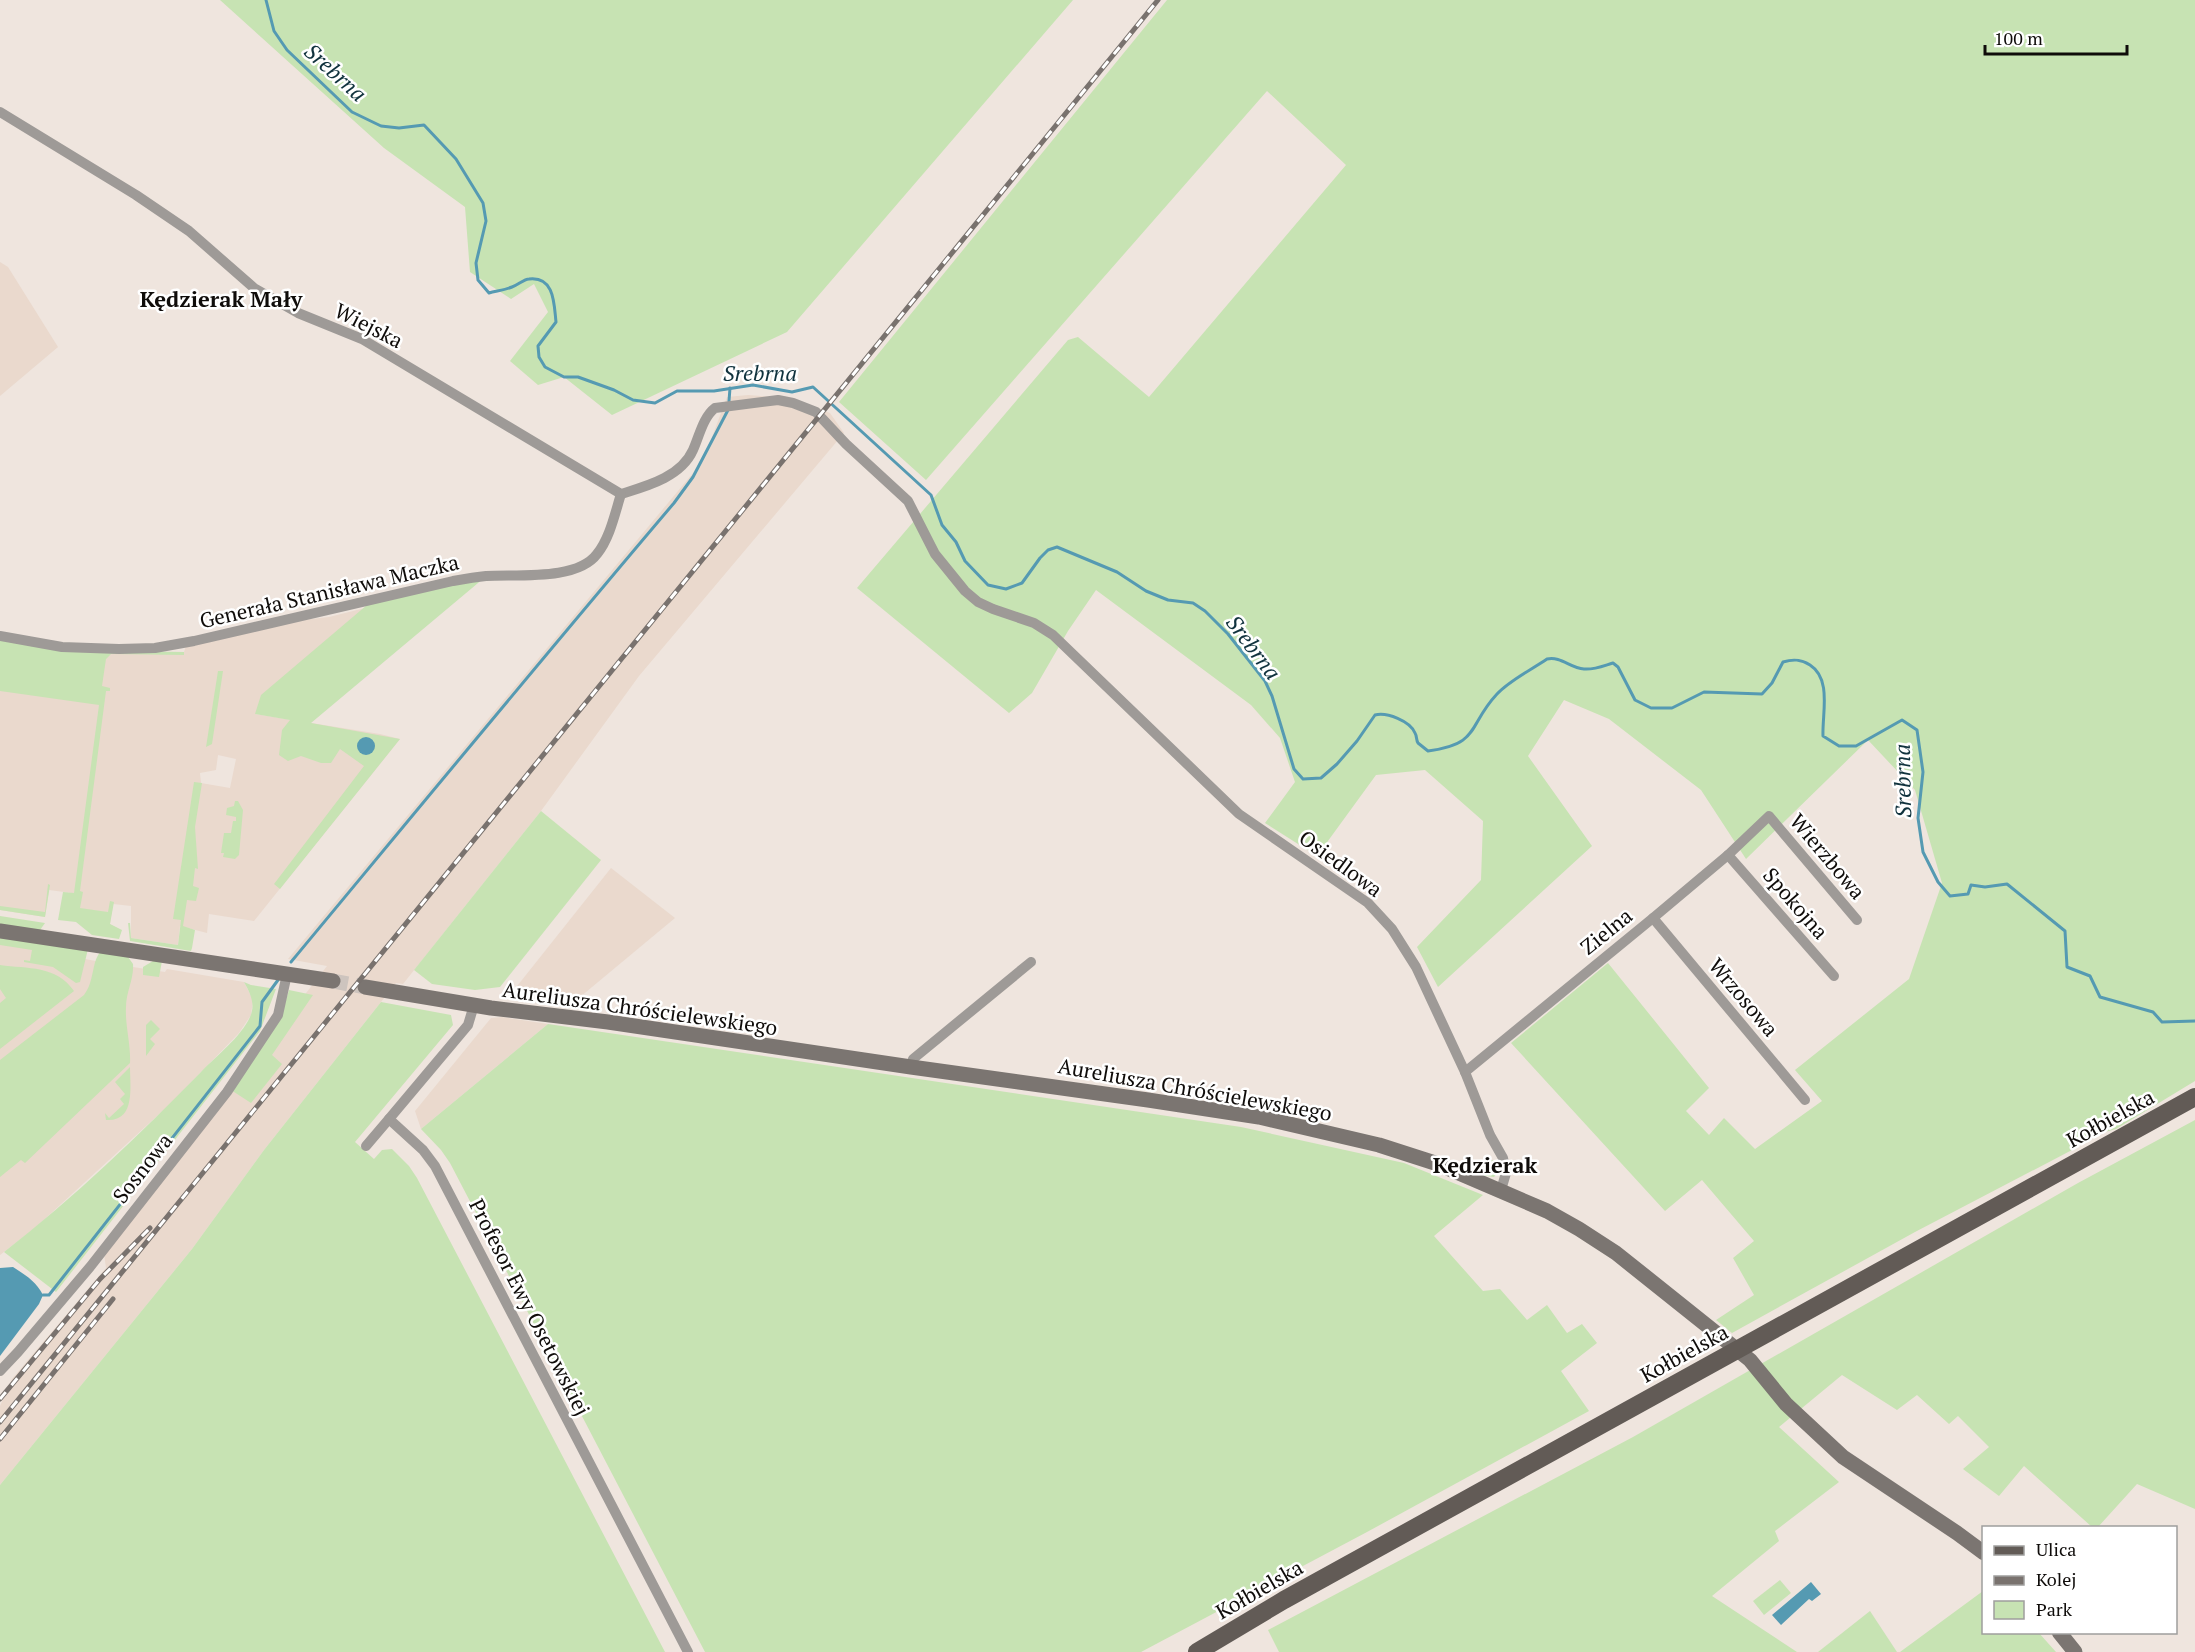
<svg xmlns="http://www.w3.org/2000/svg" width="2195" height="1652" font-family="'PT Serif',serif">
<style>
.built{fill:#ead9cd;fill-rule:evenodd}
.green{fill:#c7e3b3}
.water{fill:#559ab2}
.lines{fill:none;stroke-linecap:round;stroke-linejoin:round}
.stream{stroke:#559ab2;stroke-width:3}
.secondary-tunnel{stroke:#cdc4be;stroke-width:15;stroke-dasharray:15 8;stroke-linecap:butt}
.street{stroke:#9e9a97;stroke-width:10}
.secondary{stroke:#7b7571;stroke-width:15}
.primary{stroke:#625b56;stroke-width:18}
.rail-casing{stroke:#79726e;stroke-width:5}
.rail{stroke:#fff;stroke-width:3;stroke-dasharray:9;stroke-linecap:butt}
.labels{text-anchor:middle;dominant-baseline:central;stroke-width:5;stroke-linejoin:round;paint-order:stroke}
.street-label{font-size:21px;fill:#0f0c0a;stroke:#fff}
.water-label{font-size:22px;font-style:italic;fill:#10323d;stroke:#fff}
.neighbourhood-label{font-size:22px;font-weight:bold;fill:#0f0c0a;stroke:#fff}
</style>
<rect width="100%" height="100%" fill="#efe5de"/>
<g class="built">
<path d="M0,262L8,267L58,347L0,396Z"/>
<path d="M748,395L789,398L830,413L844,433L639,676L541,811L403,984L396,983L381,1002L264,1150L192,1249L0,1485V1406L12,1379L106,1268L104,1254L327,966L288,959L693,473L709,445L727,397Z"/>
<path d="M365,608L255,714L380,734L400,739L254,921L209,914L207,933L180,926L178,945L131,938V906L113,904L110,924L119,929L76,920L79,894L49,890L45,917L0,910V674L104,651L184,652L186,646L274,623L329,617ZM218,755L236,759L230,788L201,783L200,773L216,770Z"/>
<path d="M611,868L675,918L568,1007L524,999L514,990Z"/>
<path d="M0,943L101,962L165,972L167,969L244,982L253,1000L251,1015L239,1033L169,1105L36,1227L0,1255Z"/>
<path d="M502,1017L548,1024L421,1129L415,1111L491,1018Z"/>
</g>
<g class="green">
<path d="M220,0H1073L787,332L612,415L564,377L538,385L510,361L548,312L534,284L511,299L470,272L465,207L384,148Z"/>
<path d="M1167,0H2195V1081L2116,1129L2094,1135L2072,1150L1915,1232L1732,1333L1716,1320L1754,1295L1733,1258L1754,1241L1702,1180L1665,1211L1511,1043L1608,963L1709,1088L1686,1111L1709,1135L1724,1118L1755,1149L1822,1101L1795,1070L1909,979L1942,883L1915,790L1868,740L1746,859L1701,790L1609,719L1564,700L1528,756L1592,846L1438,987L1417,947L1481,880L1483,821L1425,770L1376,775L1317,856L1265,823L1295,782L1280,738L1251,705L1096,590L1068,631L1032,693L1009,713L857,588L1068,340L1078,337L1149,397L1346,165L1267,91L926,480L839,402Z"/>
<path d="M484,578L311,723L400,739L280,889L274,884L364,766L340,749L331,763H321L301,756L288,761L279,755L282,730L290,720L255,714L261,695L367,605Z"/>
<path d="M0,638L104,651L184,652V655L111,654L106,659L102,686L110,688V691H106L80,891L83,892L80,908L108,912L110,901L114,902L110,924L122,930L119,939L92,935L76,922L58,920L63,892L74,893L99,705L0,691Z"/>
<path d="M218,671H223L212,744L206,747Z"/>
<path d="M194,782L202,783L195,827L198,869L195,868L193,886L199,888L196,901L187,900L183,926L195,930L192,948L191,951L130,941L128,923H130L131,938L178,945L181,920L173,919Z"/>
<path d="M235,801H238L243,810L239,855L235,859L223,857L224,853H221L224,833H231L233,821H236V817L226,815L227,808L234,806Z"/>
<path d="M541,811L601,860L500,987L475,990L432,984L414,970Z"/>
<path d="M48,884L50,885L45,917L0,910V906L45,912Z"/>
<path d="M0,916L45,923L40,930L0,926Z"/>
<path d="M0,935L88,949L80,982L76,983L53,967L24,962V960L30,961L32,950L0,945Z"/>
<path d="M101,951L128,957L133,964C134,979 126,992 126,1007C125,1026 131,1044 130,1063L25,1163L21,1160L0,1177V1060L84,995C95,981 91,962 101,951Z"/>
<path d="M153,961H162L159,977L143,975V967Z"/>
<path d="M0,965C28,969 56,965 74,991L0,1049V1003L6,998L0,989Z"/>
<path d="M244,982L251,985L276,989L260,1031L56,1292L4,1252C74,1198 140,1134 201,1072C217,1055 240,1038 250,1017C256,1004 250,993 244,982Z"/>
<path d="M289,990L313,995L272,1055L282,1064L251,1103L231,1090L281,1017Z"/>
<path d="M381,1002L451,1015L453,1025L355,1142L374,1159L382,1150L392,1149L409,1166L417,1178L665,1652H0V1485L192,1249L264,1150Z"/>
<path d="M151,1020L160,1029L150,1039L155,1044L146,1056V1025Z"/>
<path d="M548,1024L1241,1127L1404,1163L1483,1195L1434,1236L1483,1291L1500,1289L1527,1320L1547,1305L1567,1333L1582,1324L1597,1343L1561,1371L1589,1411L1367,1532L1141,1652H705L450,1163L441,1150L421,1129Z"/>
<path d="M130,1067C130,1087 136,1122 106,1120L105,1113L109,1118L124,1104L120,1099L125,1094L115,1082Z"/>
<path d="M2195,1120V1509L2137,1484L2098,1527H2092L2024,1466L1999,1496L1963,1469L1989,1447L1958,1416L1949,1424L1917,1395L1897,1410L1842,1375L1779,1427L1839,1482L1775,1531L1779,1541L1712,1596L1797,1652H1279L1268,1630L1633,1437L2078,1183Z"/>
<path d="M1493,1160L1498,1162L1499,1171L1494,1177L1474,1174L1471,1171L1474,1166Z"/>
<path d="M1780,1580L1791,1593L1764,1615L1753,1601Z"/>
<path d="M1983,1591L1984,1632L2039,1633L2056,1652H1900Z"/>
<path d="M1870,1611L1897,1652H1818Z"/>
</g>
<g class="water">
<circle cx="366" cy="746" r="9"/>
<path d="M13,1267C25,1275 36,1281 43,1295L39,1304L0,1356V1268Z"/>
<path d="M1811,1582L1821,1594L1812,1601L1809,1599L1781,1625L1772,1615Z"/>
</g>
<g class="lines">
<g class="stream">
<path d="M266,0L274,31L287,50L352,112L381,126L399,128L424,125L456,159L483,203L486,221L476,263L478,280L489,293C496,291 505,290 512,287C518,285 524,279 529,279C555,276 554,305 556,322L538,346L539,357L545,367L564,377H578L614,390L633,400L655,403L677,391H714L753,385L792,392L813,387L931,495L942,525L956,542L965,561L988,585L1006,589L1022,583L1040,558L1048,550L1057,547L1117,572L1146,591L1168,600L1193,603L1205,611L1228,634L1265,681L1272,696L1294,769L1303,779L1321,778L1337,764L1357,741L1375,715C1387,712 1410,721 1415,733C1417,736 1416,740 1418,743L1428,751C1481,744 1467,726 1497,694C1510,680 1531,670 1547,659C1561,656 1570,668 1584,669C1594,670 1603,666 1613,663L1618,667L1635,700L1651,708H1672L1704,692L1762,694L1772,683L1783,662C1793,659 1801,659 1810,665C1832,679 1822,714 1823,736L1839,746H1856L1902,720L1917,730L1923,772L1918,818L1923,852L1938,882L1950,896L1968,894L1971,885L1985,887L2007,884L2065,931L2067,967L2090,976L2100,997L2153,1012L2162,1022L2195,1021"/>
<path d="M729,401L730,388"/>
<path d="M291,962C418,809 545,655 674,503L693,477L728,410"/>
<path d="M43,1295H49L260,1026L262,1002L278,980"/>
</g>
<path class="secondary-tunnel" d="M333,981L365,987"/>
<g class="street">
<path d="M0,112L136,195L189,231L254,288L298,313L362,339L621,494C647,486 681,477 693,450C699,437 703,417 715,408L778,400L793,403L816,412L846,444L908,501L935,554L965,591L978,602L993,609L1034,623L1053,635L1239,814L1368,903L1392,929L1416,967L1465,1072L1490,1135L1503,1158L1506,1173L1501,1190"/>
<path d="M0,636L62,647L119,649L155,648L194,641L453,581C464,579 475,577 486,576C516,574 577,581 597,554C610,538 615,513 621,494"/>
<path d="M1728,855L1834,976"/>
<path d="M1653,918L1805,1100"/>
<path d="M474,1005L468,1025L389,1119L423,1150L435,1166L688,1652"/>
<path d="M911,1067L913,1059L1031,962"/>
<path d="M1465,1072L1653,918L1728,855L1769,816L1857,920"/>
<path d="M366,1146L389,1119"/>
<path d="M0,1371L18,1352L90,1267L227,1092L278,1015L287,974"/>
</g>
<g class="secondary">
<path d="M0,931L333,981"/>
<path d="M365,987L491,1008L608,1022L911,1067L1148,1100L1259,1117L1379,1145L1438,1164L1547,1211L1579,1229L1616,1253L1750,1360L1786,1404L1843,1457L1957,1533L1984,1553"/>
<path d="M2059,1632L2075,1652"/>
</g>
<path class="primary" d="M1197,1652L1284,1600L2195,1097"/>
<g class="rail-casing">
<g id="rail">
<path d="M0,1399L100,1279L150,1228"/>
<path d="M0,1422L1158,0"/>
<path d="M0,1439L113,1299"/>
</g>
</g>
<use href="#rail" class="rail"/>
</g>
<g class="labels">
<g class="street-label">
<text transform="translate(369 325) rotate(27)">Wiejska</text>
<text transform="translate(329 591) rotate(-13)">Generała Stanisława Maczka</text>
<text transform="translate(1828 856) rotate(50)">Wierzbowa</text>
<text transform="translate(1341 863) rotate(36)">Osiedlowa</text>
<text transform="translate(1796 903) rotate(49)">Spokojna</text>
<text transform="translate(1606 931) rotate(-39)">Zielna</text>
<text transform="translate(1744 997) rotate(50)">Wrzosowa</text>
<text transform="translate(640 1008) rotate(8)">Aureliusza Chróścielewskiego</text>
<text transform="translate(1195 1089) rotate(10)">Aureliusza Chróścielewskiego</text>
<text transform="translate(2110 1118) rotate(-29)">Kołbielska</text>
<text transform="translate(142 1168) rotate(-52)">Sosnowa</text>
<text transform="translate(530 1307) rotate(63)">Profesor Ewy Osetowskiej</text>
<text transform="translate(1684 1353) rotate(-29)">Kołbielska</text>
<text transform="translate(1259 1589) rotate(-30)">Kołbielska</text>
</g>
<g class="water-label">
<text transform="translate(336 72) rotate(42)">Srebrna</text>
<text x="760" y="372">Srebrna</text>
<text transform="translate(1254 647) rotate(53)">Srebrna</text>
<text transform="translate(1902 781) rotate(-91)">Srebrna</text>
</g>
<g class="neighbourhood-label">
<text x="221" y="298">Kędzierak Mały</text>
<text x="1485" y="1164">Kędzierak</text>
</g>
</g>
<rect x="1982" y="1526" width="195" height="108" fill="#ffffff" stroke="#9f9e9d" stroke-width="1.5"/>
<rect x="1994" y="1546" width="30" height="9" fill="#625b56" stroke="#9f9e9d" stroke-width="1.5"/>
<text x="2036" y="1556" font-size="18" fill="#0f0c0a">Ulica</text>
<rect x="1994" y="1576" width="30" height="9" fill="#79726e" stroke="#9f9e9d" stroke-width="1.5"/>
<text x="2036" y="1586" font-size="18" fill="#0f0c0a">Kolej</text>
<rect x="1994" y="1601" width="30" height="18" fill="#c7e3b3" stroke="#9f9e9d" stroke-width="1.5"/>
<text x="2036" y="1616" font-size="18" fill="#0f0c0a">Park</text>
<path d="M1985 45v9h142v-9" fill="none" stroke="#0f0c0a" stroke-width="3"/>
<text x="1994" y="45" font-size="18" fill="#0f0c0a" stroke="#ffffff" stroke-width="4.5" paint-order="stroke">100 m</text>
</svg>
